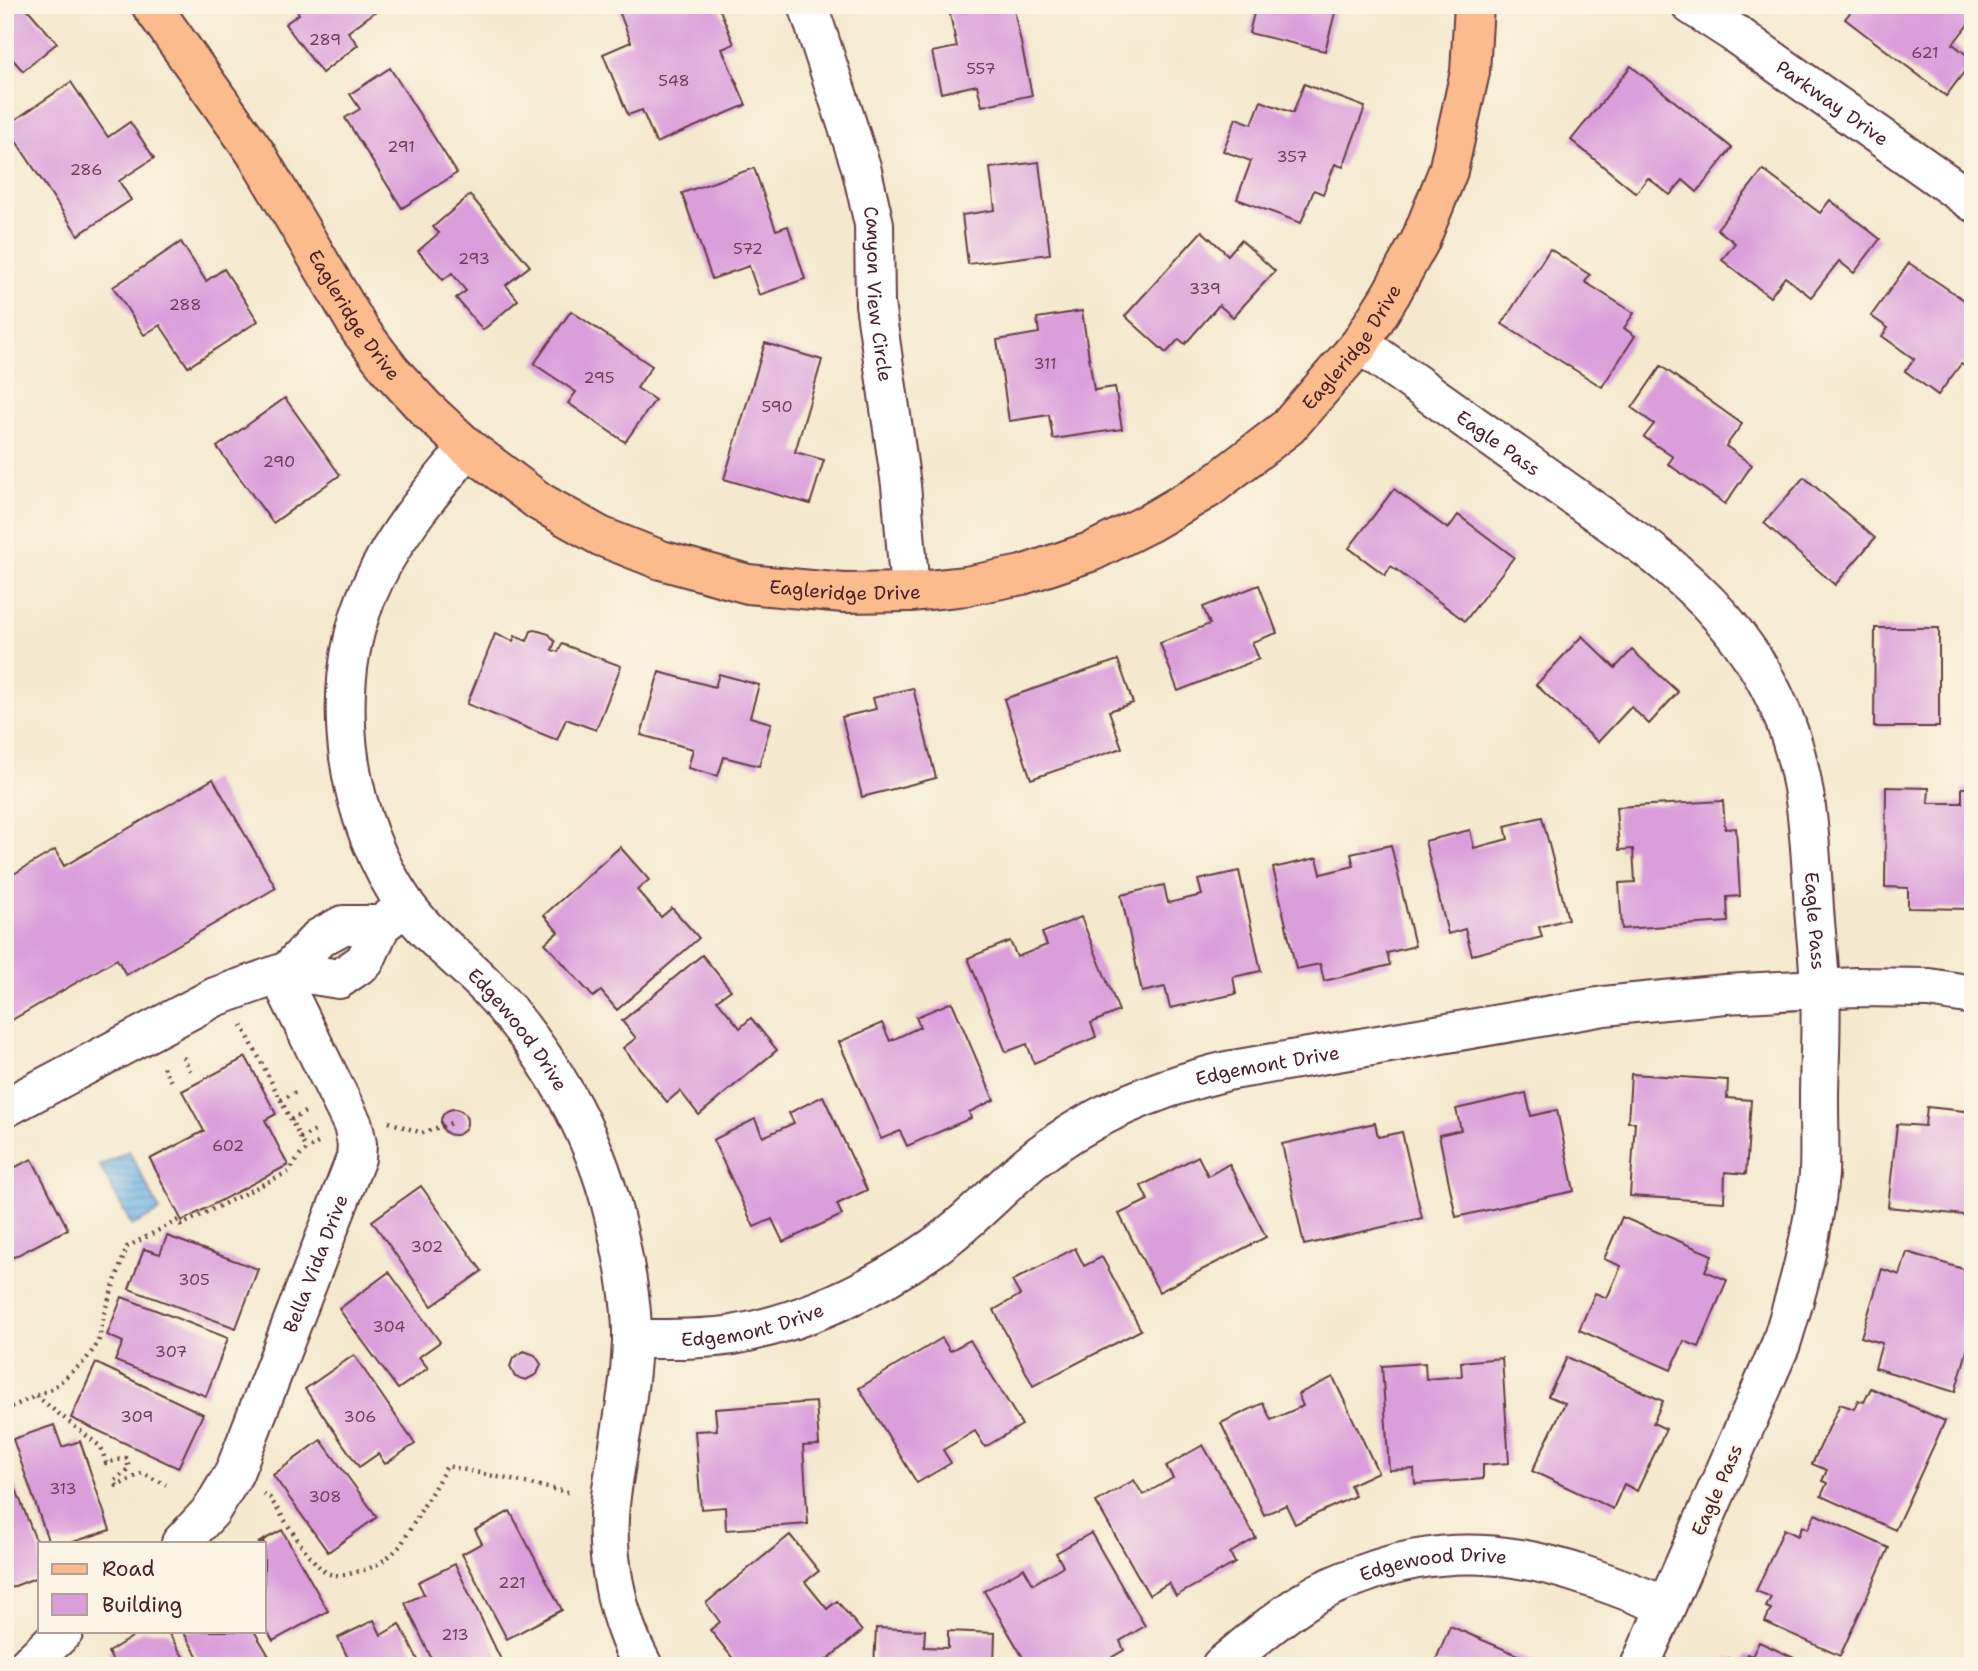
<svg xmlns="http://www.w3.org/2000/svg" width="1978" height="1671" font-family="'Shantell Sans',sans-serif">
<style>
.water{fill:url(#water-rules);stroke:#5e6a89;stroke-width:2}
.building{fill:#da9edb}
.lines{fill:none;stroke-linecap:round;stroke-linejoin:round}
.minor-casing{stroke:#643d43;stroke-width:42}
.major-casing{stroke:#643d43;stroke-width:42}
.path{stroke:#643d43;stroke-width:4.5;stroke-dasharray:2 5;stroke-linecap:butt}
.minor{stroke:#fff;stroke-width:38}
.major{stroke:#fbbb8c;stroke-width:38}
.labels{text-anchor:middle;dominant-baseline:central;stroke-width:5;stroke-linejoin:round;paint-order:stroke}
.number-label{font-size:16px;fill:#6e3f57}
.street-label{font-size:19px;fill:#4a1f2b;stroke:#fcf5e5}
</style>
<defs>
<pattern id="water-rules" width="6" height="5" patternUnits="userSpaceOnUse" patternTransform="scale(1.75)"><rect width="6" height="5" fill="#71b5e7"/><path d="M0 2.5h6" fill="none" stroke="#5f93bb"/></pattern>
</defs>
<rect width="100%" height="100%" fill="#fcf5e5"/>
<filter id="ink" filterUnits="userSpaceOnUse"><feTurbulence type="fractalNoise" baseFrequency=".0143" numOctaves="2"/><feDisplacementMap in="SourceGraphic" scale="14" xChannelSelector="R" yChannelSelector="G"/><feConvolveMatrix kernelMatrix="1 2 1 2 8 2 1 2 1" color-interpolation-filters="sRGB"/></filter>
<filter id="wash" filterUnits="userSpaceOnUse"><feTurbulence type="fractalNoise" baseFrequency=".00686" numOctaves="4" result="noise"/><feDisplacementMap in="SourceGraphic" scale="28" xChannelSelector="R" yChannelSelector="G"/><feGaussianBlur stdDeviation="1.57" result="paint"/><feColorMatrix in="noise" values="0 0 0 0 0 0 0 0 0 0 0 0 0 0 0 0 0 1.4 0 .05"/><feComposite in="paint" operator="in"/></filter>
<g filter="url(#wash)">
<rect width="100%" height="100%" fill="#f4e9ce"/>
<path class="water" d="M129,1151L160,1211L132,1226L100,1166Z"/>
<g id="blocks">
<g class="building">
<path d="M5,5H24L57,43L23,71L7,53L5,55Z"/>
<path d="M293,5H372L376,11L348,32L358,45L322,73L285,24L299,14Z"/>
<path d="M619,5H718L734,44L722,49L746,105L656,143L642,110L628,115L603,54L631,42L617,6Z"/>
<path d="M948,5H1013L1032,95L982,106L977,85L941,93L932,52L957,47Z"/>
<path d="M1256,5H1337L1325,51L1249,33Z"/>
<path d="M1856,5H1973V18L1953,44L1973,60L1946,96L1845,19Z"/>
<path d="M1631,66L1732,148L1697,192L1683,180L1670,195L1648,178L1636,193L1571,140Z"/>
<path d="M390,68L457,173L402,208L345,118L360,109L350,94Z"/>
<path d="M71,82L108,137L130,122L154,158L119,181L131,200L78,235L6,126Z"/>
<path d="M1304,84L1365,107L1343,167L1335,164L1323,194L1314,190L1301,223L1237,199L1251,161L1223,151L1236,118L1252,124L1261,101L1293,113Z"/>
<path d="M1039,162L1050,254L968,264L962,215L995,210L990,168Z"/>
<path d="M754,168L776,230L788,226L805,279L759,295L749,266L712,279L682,193Z"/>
<path d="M1763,170L1820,213L1830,200L1880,239L1854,273L1839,261L1811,297L1785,277L1770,297L1722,260L1735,243L1717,229Z"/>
<path d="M470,195L530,266L506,285L518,300L483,330L456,298L466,291L452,273L443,280L418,251L439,233L433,227Z"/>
<path d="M1202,231L1228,255L1241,240L1275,271L1233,317L1219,305L1185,344L1179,339L1166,353L1125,316Z"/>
<path d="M181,242L206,281L224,269L258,321L188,367L160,325L144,335L113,287Z"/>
<path d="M1550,249L1590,275L1585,282L1634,313L1624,328L1635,336L1602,387L1502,324Z"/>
<path d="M1909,263L1973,306V372L1961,364L1938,395L1905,371L1914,359L1882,336L1888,328L1871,316Z"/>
<path d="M571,311L652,366L637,388L655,400L625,442L568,403L576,392L534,364Z"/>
<path d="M1082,311L1094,390L1115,387L1122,429L1053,439L1049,415L1009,421L997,340L1039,333L1037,318Z"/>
<path d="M765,343L822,360L795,452L824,460L810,504L724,479Z"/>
<path d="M1661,366L1742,424L1726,446L1752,465L1725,504L1668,464L1673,457L1644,437L1654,424L1632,408Z"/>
<path d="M285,398L340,475L273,523L217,447Z"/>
<path d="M1804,477L1875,538L1835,585L1764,523Z"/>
<path d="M1394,489L1448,529L1458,515L1514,557L1465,621L1391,566L1385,575L1349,548Z"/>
<path d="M1259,585L1277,633L1252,642L1259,659L1178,691L1160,643L1210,624L1203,607Z"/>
<path d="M1875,628H1939V727H1874Z"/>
<path d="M535,630L549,634L555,642L552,650L558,652L562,644L621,666L596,730L566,719L557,740L467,704L495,634L513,641L515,636L527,641L531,631Z"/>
<path d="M1582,636L1615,668L1632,650L1678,692L1649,724L1631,707L1598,742L1536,685Z"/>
<path d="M1118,660L1133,703L1109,711L1122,748L1031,779L1004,699Z"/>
<path d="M659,672L715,687L719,674L759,685L750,717L771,723L759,766L724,757L718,776L688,768L693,749L641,735Z"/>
<path d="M913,688L936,778L862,797L842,717L876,709L873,698Z"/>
<path d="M213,779L276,888L126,975L117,959L5,1024V879L55,850L64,866Z"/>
<path d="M1886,787L1929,788L1928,803H1962V788H1973V909L1908,908V888L1885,887Z"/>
<path d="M1723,801L1725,829L1736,828L1740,896L1727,897L1728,922L1622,929L1619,883L1635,882L1633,849L1619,850L1616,807Z"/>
<path d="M1542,817L1568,919L1539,927L1542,937L1472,955L1465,929L1448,934L1425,841L1470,830L1474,848L1508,839L1505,826Z"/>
<path d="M1391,845L1415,946L1387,953L1390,965L1324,981L1320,964L1296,969L1273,868L1317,858L1321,874L1354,866L1351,854Z"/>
<path d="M620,847L649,880L637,890L661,917L672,908L699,938L617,1010L601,991L593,997L545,943L558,932L544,915Z"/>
<path d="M1239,871L1261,971L1233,977L1236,994L1170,1008L1165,987L1142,992L1121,895L1164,885L1168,903L1202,895L1198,880Z"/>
<path d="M1081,917L1119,1011L1091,1023L1096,1037L1034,1063L1027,1044L1006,1052L968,958L1010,941L1017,957L1047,945L1042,933Z"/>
<path d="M702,955L731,990L717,1000L740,1028L751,1018L777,1050L699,1115L680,1091L667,1102L623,1048L636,1038L622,1021Z"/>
<path d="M952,1002L994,1100L969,1112L971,1118L907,1146L900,1131L881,1139L839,1042L882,1023L890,1041L920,1027L916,1017Z"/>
<path d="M246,1057L276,1114L265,1120L288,1165L182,1221L150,1159L204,1131L182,1091Z"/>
<path d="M1631,1074L1728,1080L1727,1098L1751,1100L1746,1174L1725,1172L1724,1202L1630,1196L1635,1122H1628Z"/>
<path d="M1526,1093L1531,1116L1557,1110L1574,1191L1456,1217L1439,1135L1461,1130L1456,1109Z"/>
<path d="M823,1096L867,1190L837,1204L842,1215L783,1242L772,1219L754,1227L713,1140L755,1119L763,1137L794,1123L789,1113Z"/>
<path d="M1927,1107L1973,1112V1216L1888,1207L1897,1124L1925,1126Z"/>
<circle cx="454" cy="1122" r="13"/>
<path d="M1375,1123L1378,1137L1402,1132L1422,1218L1304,1245L1282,1144Z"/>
<path d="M1198,1156L1208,1176L1229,1164L1266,1237L1159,1292L1119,1214L1148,1200L1141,1186Z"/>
<path d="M32,1159L68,1229L12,1258L5,1245V1172Z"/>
<path d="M421,1186L482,1271L432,1306L372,1221Z"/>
<path d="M1622,1217L1712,1255L1705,1271L1727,1280L1699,1347L1684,1341L1671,1370L1579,1330L1595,1293L1607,1298L1621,1266L1604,1259Z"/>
<path d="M167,1236L258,1269L236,1328L129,1289L144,1249L160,1254Z"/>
<path d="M1075,1248L1084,1266L1102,1257L1141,1330L1033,1386L994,1310L1020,1295L1012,1281Z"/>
<path d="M1907,1252L1973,1272V1331L1955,1392L1875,1368L1882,1343L1861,1337L1882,1269L1900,1275Z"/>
<path d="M389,1272L440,1342L419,1357L428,1368L398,1389L339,1309Z"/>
<path d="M122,1297L228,1338L206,1396L115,1361L123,1342L107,1335Z"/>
<path d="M942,1338L950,1351L970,1340L1022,1425L985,1447L975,1431L943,1450L951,1463L917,1483L859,1388Z"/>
<path d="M524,1351L535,1355L541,1364L537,1374L526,1380L515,1377L510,1367L513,1358Z"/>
<path d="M354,1355L415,1444L385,1464L378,1454L359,1467L305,1389Z"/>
<path d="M1567,1357L1663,1401L1653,1423L1666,1429L1637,1491L1624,1484L1613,1509L1532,1471L1565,1403L1548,1396Z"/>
<path d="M1502,1358L1509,1463L1483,1465V1479L1415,1484L1414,1469L1389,1470L1382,1366L1425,1363L1426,1379L1462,1376L1461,1362Z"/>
<path d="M96,1363L203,1414L178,1468L71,1418Z"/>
<path d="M1333,1377L1378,1472L1350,1485L1355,1496L1295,1524L1286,1505L1264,1515L1221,1423L1263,1403L1271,1420L1303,1406L1298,1394Z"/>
<path d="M1871,1388L1945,1421L1895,1530L1821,1496L1827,1483L1822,1481L1827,1470L1812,1464L1840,1404L1854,1409L1858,1400L1864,1402Z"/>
<path d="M816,1402L819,1445L803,1446L808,1524L726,1530L725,1507L701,1509L695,1431L717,1430L715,1409Z"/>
<path d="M54,1425L62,1447L80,1441L110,1530L70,1543H49L13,1439Z"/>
<path d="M321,1440L377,1517L328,1552L273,1475Z"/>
<path d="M1203,1445L1256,1538L1230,1553L1235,1563L1176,1596L1169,1583L1149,1595L1096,1502L1134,1480L1143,1495L1173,1478L1166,1466Z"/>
<path d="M14,1484L40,1551V1576L5,1590V1488Z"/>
<path d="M510,1511L562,1610L507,1639L462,1554L482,1543L475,1530Z"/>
<path d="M1815,1514L1889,1548L1840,1656L1765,1622L1771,1609L1766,1607L1771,1597L1756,1591L1784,1529L1798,1536L1802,1526L1808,1529Z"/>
<path d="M282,1530L328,1611L273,1641L264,1625V1543H258Z"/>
<path d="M1091,1533L1145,1626L1120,1641L1124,1650L1097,1666H1028L984,1591L1024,1568L1033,1584L1063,1566L1056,1553Z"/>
<path d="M790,1535L819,1571L805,1582L827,1609L837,1601L862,1631L819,1666H739L710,1630L720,1622L706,1603Z"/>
<path d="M455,1564L504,1666H435L405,1603L424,1594L418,1582Z"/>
<path d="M374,1620L381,1635L400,1624L421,1666H352L338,1638Z"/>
<path d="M1450,1626L1543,1666L1434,1664Z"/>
<path d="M876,1628L925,1630L924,1647L948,1648V1631L995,1633L994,1666H874Z"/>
<path d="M142,1631H167L189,1666H116L108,1652Z"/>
<path d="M183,1631H254L275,1666H203Z"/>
<path d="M1759,1642L1812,1666H1724L1728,1658L1742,1664L1747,1654L1752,1656Z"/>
</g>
</g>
</g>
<g filter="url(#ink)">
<use href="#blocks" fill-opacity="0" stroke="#643d43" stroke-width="2"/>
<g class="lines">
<g class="minor-casing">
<g id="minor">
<path id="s1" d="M808,5L861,167L874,224L875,304L901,485L910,592"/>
<path id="s2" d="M1691,5L1734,33L1973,202"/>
<path id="s3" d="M1360,344L1649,550C1704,593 1751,642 1779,707C1808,771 1810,840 1814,909C1816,935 1819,962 1820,988C1822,1025 1819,1063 1819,1099C1819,1124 1820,1149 1819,1174C1814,1232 1798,1289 1781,1344L1640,1666"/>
<path id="s4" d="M468,448C429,494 389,541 366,598C327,696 346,822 407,907C430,938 462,961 488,988C547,1052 594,1131 614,1216C623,1254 633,1304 632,1342C630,1395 618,1444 611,1496C603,1550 616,1618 643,1666"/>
<path d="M288,971L339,979L365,961L381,925L398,912"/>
<path d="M5,1108L215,997L288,971L319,938L343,925H381"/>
<path id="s5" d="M632,1339C665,1339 700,1340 733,1335C804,1322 872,1290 931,1249C967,1224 998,1190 1031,1162C1088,1115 1157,1088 1227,1071L1604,1006L1725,994L1856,987L1929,988L1973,995"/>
<path id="s6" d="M181,1543L211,1511L234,1473L356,1158L357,1144L353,1125L279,975"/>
<path d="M27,1666L64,1631"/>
<path id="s7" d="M1221,1666C1249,1643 1275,1620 1305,1601C1323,1589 1343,1581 1363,1574C1475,1532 1561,1564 1666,1606"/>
</g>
</g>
<g class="major-casing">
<g id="major">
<path id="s8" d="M151,5L255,152L360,330L391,371L426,409L468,448L540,502L600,536L661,560L748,584L844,593L910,592L966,586L1022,575L1093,551L1149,523L1209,488L1288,427L1360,344L1391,294L1420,241L1448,171L1470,72L1474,5"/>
</g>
</g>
<g class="path">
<path d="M242,1025L306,1149"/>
<path d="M183,1057L190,1071"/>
<path d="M163,1067L171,1082"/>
<path d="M281,1100L296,1092"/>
<path d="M291,1120L305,1112"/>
<path d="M389,1122L422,1133L454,1122"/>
<path d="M300,1138L315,1131"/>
<path d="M36,1396L101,1447L106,1463L126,1458L129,1468L114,1482L117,1486L142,1473L166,1485"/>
<path d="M5,1410L53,1388L85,1361L98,1343L105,1310L127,1247L178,1220L181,1225L290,1171C298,1156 305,1149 320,1142"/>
<path d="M263,1494L270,1498C282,1515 310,1563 327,1573C338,1578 349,1574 360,1571C376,1567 389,1558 401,1545L447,1466L572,1493"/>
</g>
<use href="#minor" class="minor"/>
<use href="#major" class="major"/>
</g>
</g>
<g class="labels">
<g class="number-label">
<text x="325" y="39">289</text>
<text x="1925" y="52">621</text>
<text x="981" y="68">557</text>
<text x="674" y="80">548</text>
<text x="401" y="146">291</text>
<text x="1292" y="156">357</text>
<text x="86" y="169">286</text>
<text x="748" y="248">572</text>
<text x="474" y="258">293</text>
<text x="1205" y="288">339</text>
<text x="185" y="304">288</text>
<text x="1045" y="363">311</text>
<text x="599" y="377">295</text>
<text x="777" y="406">590</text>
<text x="279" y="461">290</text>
<text x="228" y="1145">602</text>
<text x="427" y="1246">302</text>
<text x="194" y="1279">305</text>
<text x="389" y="1326">304</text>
<text x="171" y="1351">307</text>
<text x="137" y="1416">309</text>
<text x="360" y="1416">306</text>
<text x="63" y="1488">313</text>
<text x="325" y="1496">308</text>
<text x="512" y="1582">221</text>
<text x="455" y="1634">213</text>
</g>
<g class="street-label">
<text stroke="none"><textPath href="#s2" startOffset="172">Parkway Drive</textPath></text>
<text stroke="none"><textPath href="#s1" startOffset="299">Canyon View Circle</textPath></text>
<text stroke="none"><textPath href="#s8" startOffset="371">Eagleridge Drive</textPath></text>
<text stroke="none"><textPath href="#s8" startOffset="1547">Eagleridge Drive</textPath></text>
<text stroke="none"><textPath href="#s3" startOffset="170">Eagle Pass</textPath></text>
<text stroke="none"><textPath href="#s8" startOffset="959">Eagleridge Drive</textPath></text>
<text stroke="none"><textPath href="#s3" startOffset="779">Eagle Pass</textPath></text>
<text stroke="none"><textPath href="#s4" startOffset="672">Edgewood Drive</textPath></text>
<text stroke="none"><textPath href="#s5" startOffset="710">Edgemont Drive</textPath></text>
<text stroke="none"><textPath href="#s6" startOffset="313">Bella Vida Drive</textPath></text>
<text stroke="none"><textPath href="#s5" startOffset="122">Edgemont Drive</textPath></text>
<text transform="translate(1717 1490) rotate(-66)">Eagle Pass</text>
<text stroke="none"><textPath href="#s7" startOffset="242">Edgewood Drive</textPath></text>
</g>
</g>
<rect width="1978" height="1671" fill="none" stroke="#fcf5e5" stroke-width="28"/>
<rect x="38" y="1542" width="228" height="91" fill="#fcf5e5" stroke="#b59f9b" stroke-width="2"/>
<rect x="52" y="1564" width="35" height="10" fill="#fbbb8c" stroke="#b59f9b" stroke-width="2"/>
<text x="102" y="1576" font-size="21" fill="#4a1f2b">Road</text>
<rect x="52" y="1594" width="35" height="21" fill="#da9edb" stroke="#b59f9b" stroke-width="2"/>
<text x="102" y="1612" font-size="21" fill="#4a1f2b">Building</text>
</svg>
